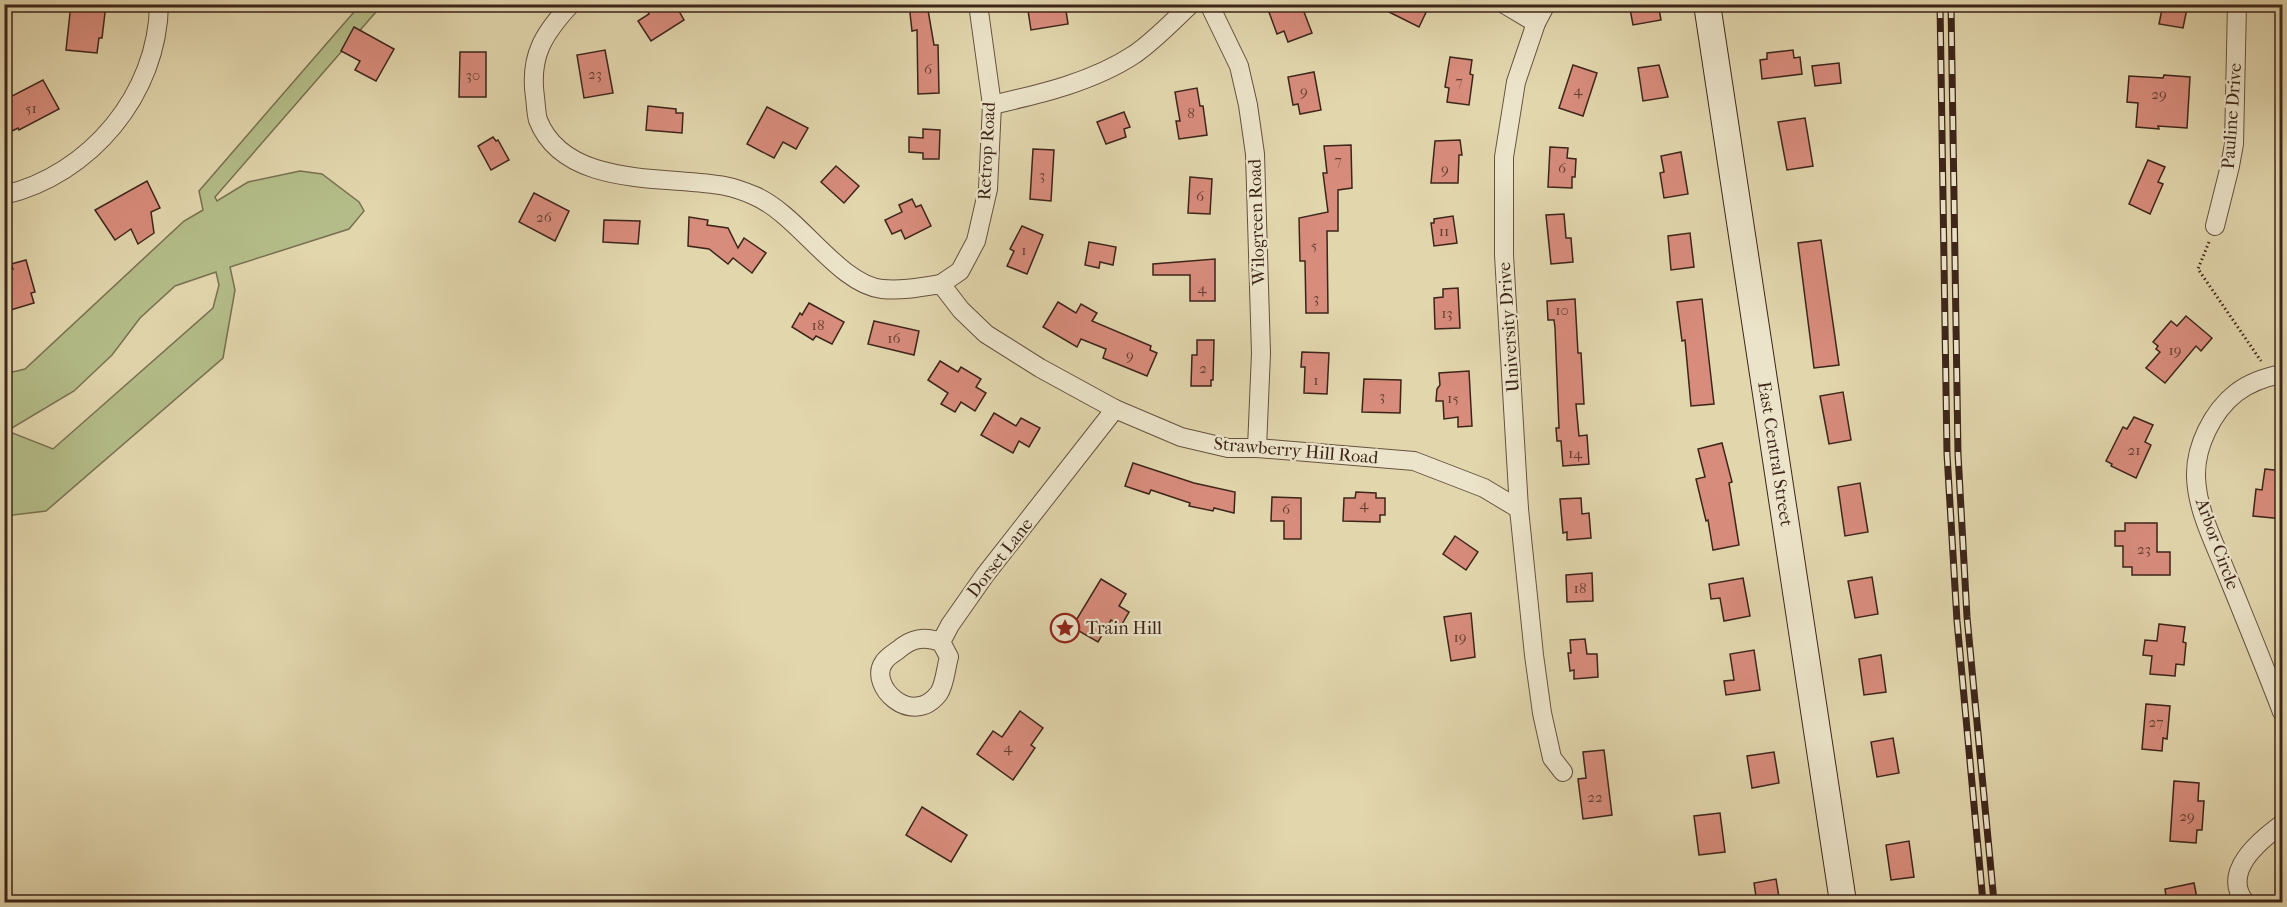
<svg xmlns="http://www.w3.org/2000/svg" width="2287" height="907" font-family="'IM FELL French Canon',serif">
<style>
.green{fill:#b4bd89;stroke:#787152;stroke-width:1.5}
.building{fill:#d88c7c;stroke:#3d251a;stroke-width:1.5}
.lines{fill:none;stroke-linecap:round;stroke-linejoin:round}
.minor-casing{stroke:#66513f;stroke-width:20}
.secondary-casing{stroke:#3d251a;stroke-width:28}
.path{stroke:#3d251a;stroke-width:3;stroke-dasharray:1.5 3;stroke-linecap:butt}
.minor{stroke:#ece4ca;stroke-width:18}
.secondary{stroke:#ece4ca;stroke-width:26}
.rail-casing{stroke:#3d251a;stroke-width:7}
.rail{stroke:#ece4ca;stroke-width:4.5;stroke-dasharray:14;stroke-linecap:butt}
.labels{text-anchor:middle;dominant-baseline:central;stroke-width:4.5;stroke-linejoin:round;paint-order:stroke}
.number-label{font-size:15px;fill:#643f32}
.street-label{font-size:18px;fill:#3d251a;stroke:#ece4ca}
.poi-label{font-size:18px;fill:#3d251a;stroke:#ece4ca;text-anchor:start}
</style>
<rect width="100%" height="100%" fill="#e2d6ad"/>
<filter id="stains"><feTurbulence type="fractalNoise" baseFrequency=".00333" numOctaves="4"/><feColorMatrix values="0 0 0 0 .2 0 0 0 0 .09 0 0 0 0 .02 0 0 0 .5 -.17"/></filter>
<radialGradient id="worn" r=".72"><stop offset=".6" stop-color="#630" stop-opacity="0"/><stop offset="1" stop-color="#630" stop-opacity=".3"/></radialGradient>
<path class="green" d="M360,5H382L215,197L217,201L248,182L300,171L322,174L359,202L364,211L349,229L230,267L235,290L223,358L46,511L5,516V430L53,449L213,308L219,285L216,272L175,286L140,318L112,355L74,391L12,428H5L4,374L25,369L184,221L203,210L199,191Z"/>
<g class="building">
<path d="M71,4H106L102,38H99L97,53L66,50Z"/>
<path d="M658,4H675L684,20L651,41L638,21L649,14L647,10Z"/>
<path d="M909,4H927L934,45H938L939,93L918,94L917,30L912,31Z"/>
<path d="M1027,4H1065L1068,24L1031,30Z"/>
<path d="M1266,4H1301L1312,33L1288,42L1284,31L1277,34Z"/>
<path d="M1373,4H1430L1419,27Z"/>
<path d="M1629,4H1658L1661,20L1633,25Z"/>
<path d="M2163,4H2188L2183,28L2159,24Z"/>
<path d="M354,27L394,49L376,81L355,70L360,61L341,51Z"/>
<path d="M605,50L613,93L584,98L577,55Z"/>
<path d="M1793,50L1794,58L1800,57L1802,74L1762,79L1760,60L1767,59V53Z"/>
<path d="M460,52H486V97H459Z"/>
<path d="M1450,57L1472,60L1470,74L1473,75L1469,105L1447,102L1449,88L1445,87Z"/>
<path d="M1839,63L1841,83L1815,86L1812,66Z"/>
<path d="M1573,65L1597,73L1583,116L1559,108Z"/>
<path d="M1659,65L1668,97L1643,101L1638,68Z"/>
<path d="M1314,72L1321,110L1300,114L1298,104L1293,105L1288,77Z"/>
<path d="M2164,75L2190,77L2187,128L2158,126L2159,129L2136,127L2138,103L2127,102L2129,76L2163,78Z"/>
<path d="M43,80L59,109L19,130L18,128L4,135V106L12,102L10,97Z"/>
<path d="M1197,88L1200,106H1203L1207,135L1179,139L1176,121H1180L1175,92Z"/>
<path d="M648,106L676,109V113H683L682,133L646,130Z"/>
<path d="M767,107L808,128L796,149L783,142L774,158L747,144Z"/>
<path d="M1124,112L1130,127L1124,129L1126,137L1106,144L1097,122Z"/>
<path d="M1805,118L1813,166L1787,170L1778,122Z"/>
<path d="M923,129L940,130L939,159H923V153L909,152V137L923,138Z"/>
<path d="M493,137L496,141L498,140L509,160L491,170L478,146Z"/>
<path d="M1460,140L1462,155H1459L1458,183H1431L1435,141Z"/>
<path d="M1351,145L1352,188L1338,190V231H1327L1328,313H1306L1305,261H1300L1299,218L1328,212L1323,173H1327L1324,146Z"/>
<path d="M1550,147L1568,148L1567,158L1576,159L1575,177H1572V188L1548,187Z"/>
<path d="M1033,149L1054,150L1051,201L1030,199Z"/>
<path d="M1681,152L1688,194L1664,198L1660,173L1664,172L1661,156Z"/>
<path d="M2148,160L2165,167L2158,182L2163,184L2150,214L2129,204Z"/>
<path d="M836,166L859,186L844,203L821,182Z"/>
<path d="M1190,177L1212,179L1210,214L1188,213Z"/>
<path d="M147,181L160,208L151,212L154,233L138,244L131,229L115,240L95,210Z"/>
<path d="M534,193L569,211L555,241L519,222Z"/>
<path d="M912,199L916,207L921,205L931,226L905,239L901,230L892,234L885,220L902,212L899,205Z"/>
<path d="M1564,214L1566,238H1571L1573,262L1551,264L1546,215Z"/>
<path d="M1453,216L1457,243L1434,246L1431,223H1434V219Z"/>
<path d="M689,217L708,220L707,225L728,228L738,248L744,238L766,253L752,273L733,258L728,264L709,249L688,246Z"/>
<path d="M604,220L640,221L638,244L603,242Z"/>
<path d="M1022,226L1043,235L1027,274L1007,266L1014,251L1010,249Z"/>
<path d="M1690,233L1694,267L1671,270L1668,236Z"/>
<path d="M1821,240L1839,365L1814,368L1798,243Z"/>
<path d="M1089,242L1116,247L1113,265L1100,262L1099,268L1085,265Z"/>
<path d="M1215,259V301H1190V275H1153V264Z"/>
<path d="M26,260L35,292L31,293L34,303L4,312V272L13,269L11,264Z"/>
<path d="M1458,288L1460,328L1435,329L1434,298L1443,297V289Z"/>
<path d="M1575,299L1578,353H1581L1584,404H1576L1579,436L1587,435L1589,464L1563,466L1561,441H1557L1556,428H1559L1555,328L1554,320H1548L1547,301Z"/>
<path d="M1702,299L1714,404L1691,406L1685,340L1682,341L1677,302Z"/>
<path d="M1058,302L1076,313L1081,304L1097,313L1092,321L1151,346L1150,350L1157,353L1147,376L1103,358L1106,349L1081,339L1077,347L1043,327Z"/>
<path d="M809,303L844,322L832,344L816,336L813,340L792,327L800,313L802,315Z"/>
<path d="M2186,316L2212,338L2201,351L2196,346L2165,383L2146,368L2160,352L2156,349L2158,346L2153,342L2171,321L2177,326Z"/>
<path d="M874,321L919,331L914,355L868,344Z"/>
<path d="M1197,340H1214L1213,380H1211V386H1191L1192,355H1197Z"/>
<path d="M1302,352L1329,353L1327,394L1304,393L1305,367H1301Z"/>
<path d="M940,361L958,372L961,367L981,379L976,387L986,393L975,411L961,402L955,412L941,404L948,393L928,380Z"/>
<path d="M1469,371L1472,426L1458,427V417L1444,419L1443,401H1436L1437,389L1440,385L1439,373Z"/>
<path d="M1364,379L1401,380L1400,413L1362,412Z"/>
<path d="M1843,392L1851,440L1829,444L1820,396Z"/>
<path d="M994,413L1016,426L1021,418L1040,428L1029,447L1019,441L1013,453L981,435Z"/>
<path d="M2134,417L2153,425L2145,442L2151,445L2136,478L2111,466L2112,464L2106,461L2123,427L2127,429Z"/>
<path d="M1722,443L1732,482L1729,483L1739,545L1713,550L1708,520L1706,521L1696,479L1705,477L1698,449Z"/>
<path d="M1133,463L1194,483L1235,492L1234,513L1214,508L1213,511L1189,506L1190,503L1151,490L1149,494L1125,486Z"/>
<path d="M2265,469L2283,471V519L2253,516L2256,489L2262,490Z"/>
<path d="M1860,483L1868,532L1845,536L1838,487Z"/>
<path d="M1356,492L1376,493V498H1385V515H1380V522L1343,521L1344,498H1355Z"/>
<path d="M1272,497L1301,498V539H1284V521H1271Z"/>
<path d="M1581,498L1582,514L1589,513L1591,538L1567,540V532L1563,533L1560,499Z"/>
<path d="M2125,523H2157V552H2170V575H2132V567H2123V546H2115V531H2125Z"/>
<path d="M1455,536L1478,552L1466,570L1443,554Z"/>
<path d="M1592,573L1593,601L1567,602L1566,575Z"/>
<path d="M1872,577L1878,614L1855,618L1848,581Z"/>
<path d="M1743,578L1750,616L1724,621L1720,598L1711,599L1709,584Z"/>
<path d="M1101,579L1126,594L1119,606L1129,612L1121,626L1111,620L1098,642L1072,627Z"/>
<path d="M1471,613L1475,657L1451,661L1444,617Z"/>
<path d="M2159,624L2185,627L2183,642L2186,643L2184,665L2176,664L2175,676L2150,674L2152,656L2143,655L2145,640L2157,641Z"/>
<path d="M1585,639L1587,654H1597L1598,677L1574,679V670L1570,671L1568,653H1571L1570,640Z"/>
<path d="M1754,650L1760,690L1726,695L1724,681L1734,680L1730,654Z"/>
<path d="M1881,655L1886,692L1864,695L1859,659Z"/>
<path d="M2146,704L2170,706L2167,739L2163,738L2162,751L2142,749Z"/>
<path d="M1020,711L1043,728L1031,745L1035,748L1013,780L977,754L993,731L1002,737Z"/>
<path d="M1893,738L1899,773L1877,777L1871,742Z"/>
<path d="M1604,750L1612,815L1583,819L1578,779L1586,778L1583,752Z"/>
<path d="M1774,752L1779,783L1752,788L1747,756Z"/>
<path d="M2174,781L2199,783L2198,801H2204L2202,830H2197L2196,843L2170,841Z"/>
<path d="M922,807L967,835L951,862L906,835Z"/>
<path d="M1720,813L1725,852L1699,855L1694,816Z"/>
<path d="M1909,841L1914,877L1891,880L1886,845Z"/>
<path d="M1776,879L1780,903H1757L1754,883Z"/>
<path d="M2194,883L2198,903H2167L2165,889Z"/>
</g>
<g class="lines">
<g class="minor-casing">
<g id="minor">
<path d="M571,4C544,33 529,56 535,97C536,104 536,113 538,120C565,189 667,175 725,186C735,188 746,192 755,196C799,215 838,284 882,289C902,291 922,287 941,284L961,310L986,334L1040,368L1115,409L1181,437L1228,448H1257L1414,461L1484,488L1519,509"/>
<path d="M1209,4L1239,66L1248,105L1255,154L1261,353L1257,448"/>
<path d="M1504,4L1536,23"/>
<path d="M1546,4L1536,23L1516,82L1504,157V255L1519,509L1534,655L1542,713L1552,758L1563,772"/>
<path d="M992,105C1040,94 1093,82 1135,54C1155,40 1173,21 1191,4"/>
<path d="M4,195C90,175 158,94 159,4"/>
<path d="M2215,226L2230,166L2234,144L2237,4"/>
<path d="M941,284L960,271L976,241L988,189L992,105L978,4"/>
<path d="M2282,374C2266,377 2250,382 2236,393C2213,411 2195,446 2196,477C2197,510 2214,542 2226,572C2245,619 2264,665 2282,712"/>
<path d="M941,642C924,636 912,638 898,650C894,653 887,657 884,662C867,685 912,729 939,693C945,684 946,667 949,657L941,642L950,625L985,575L1115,409"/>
<path d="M2245,902C2221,872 2259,841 2282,824"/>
</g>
</g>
<g class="secondary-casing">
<path id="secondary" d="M1707,4L1843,902"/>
</g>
<path class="path" d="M2209,242L2198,269L2261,361"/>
<use href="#minor" class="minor"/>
<use href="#secondary" class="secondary"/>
<g class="rail-casing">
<g id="rail">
<path d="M1940,4L1947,454L1957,621L1983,902"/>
<path d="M1951,4L1958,454L1967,617L1994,902"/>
</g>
</g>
<use href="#rail" class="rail"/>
</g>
<defs>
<g id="sight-ring" transform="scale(1.5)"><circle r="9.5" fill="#ece4ca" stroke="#8f2418" stroke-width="1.5"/><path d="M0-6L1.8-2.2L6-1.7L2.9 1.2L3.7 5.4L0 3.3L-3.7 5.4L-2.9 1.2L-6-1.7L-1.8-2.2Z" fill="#8f2418"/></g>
</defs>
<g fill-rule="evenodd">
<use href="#sight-ring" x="1065" y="628"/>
</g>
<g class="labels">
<g class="number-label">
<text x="928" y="69">6</text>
<text x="595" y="74">23</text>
<text x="473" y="75">30</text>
<text x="1459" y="81">7</text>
<text x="1578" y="90">4</text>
<text x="1304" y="91">9</text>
<text x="2159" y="94">29</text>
<text x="31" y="108">51</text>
<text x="1191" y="113">8</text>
<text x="1338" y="160">7</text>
<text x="1562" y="168">6</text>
<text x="1445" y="169">9</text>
<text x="1042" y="175">3</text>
<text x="1200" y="196">6</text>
<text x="544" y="217">26</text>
<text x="1444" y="231">11</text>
<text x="1314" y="245">5</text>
<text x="1024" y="250">1</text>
<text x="1202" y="288">4</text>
<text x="1316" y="298">3</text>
<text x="1562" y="310">10</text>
<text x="1447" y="313">13</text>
<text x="818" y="325">18</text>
<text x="894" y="338">16</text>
<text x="2175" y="350">19</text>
<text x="1130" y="355">9</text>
<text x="1203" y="368">2</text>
<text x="1316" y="380">1</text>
<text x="1382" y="396">3</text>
<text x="1453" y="398">15</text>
<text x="2134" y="450">21</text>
<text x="1575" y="453">14</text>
<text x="1364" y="504">4</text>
<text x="1286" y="509">6</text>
<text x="2144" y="549">23</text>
<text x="1580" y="588">18</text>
<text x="1460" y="637">19</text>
<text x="2156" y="722">27</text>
<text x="1008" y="747">4</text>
<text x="1595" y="797">22</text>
<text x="2187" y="816">29</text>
</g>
<g class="street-label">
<text transform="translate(2232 116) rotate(-86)">Pauline Drive</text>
<text transform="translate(987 151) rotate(-87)">Retrop Road</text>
<text transform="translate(1257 222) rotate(-92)">Wilogreen Road</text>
<text transform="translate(1509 327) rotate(-94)">University Drive</text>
<text transform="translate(1296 451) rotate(5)">Strawberry Hill Road</text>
<text transform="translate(1775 454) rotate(81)">East Central Street</text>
<text transform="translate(2217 544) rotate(70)">Arbor Circle</text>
<text transform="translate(1000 558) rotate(-52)">Dorset Lane</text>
</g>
<g class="poi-label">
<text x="1086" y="628">Train Hill</text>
</g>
</g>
<rect width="2287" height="907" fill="none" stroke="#e2d6ad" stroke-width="24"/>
<rect x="6" y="6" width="2275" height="895" fill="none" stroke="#3d251a" stroke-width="3"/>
<rect x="12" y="12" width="2263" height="883" fill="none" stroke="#3d251a" stroke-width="1.5"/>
<rect width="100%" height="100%" filter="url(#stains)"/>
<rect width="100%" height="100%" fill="url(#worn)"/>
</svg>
